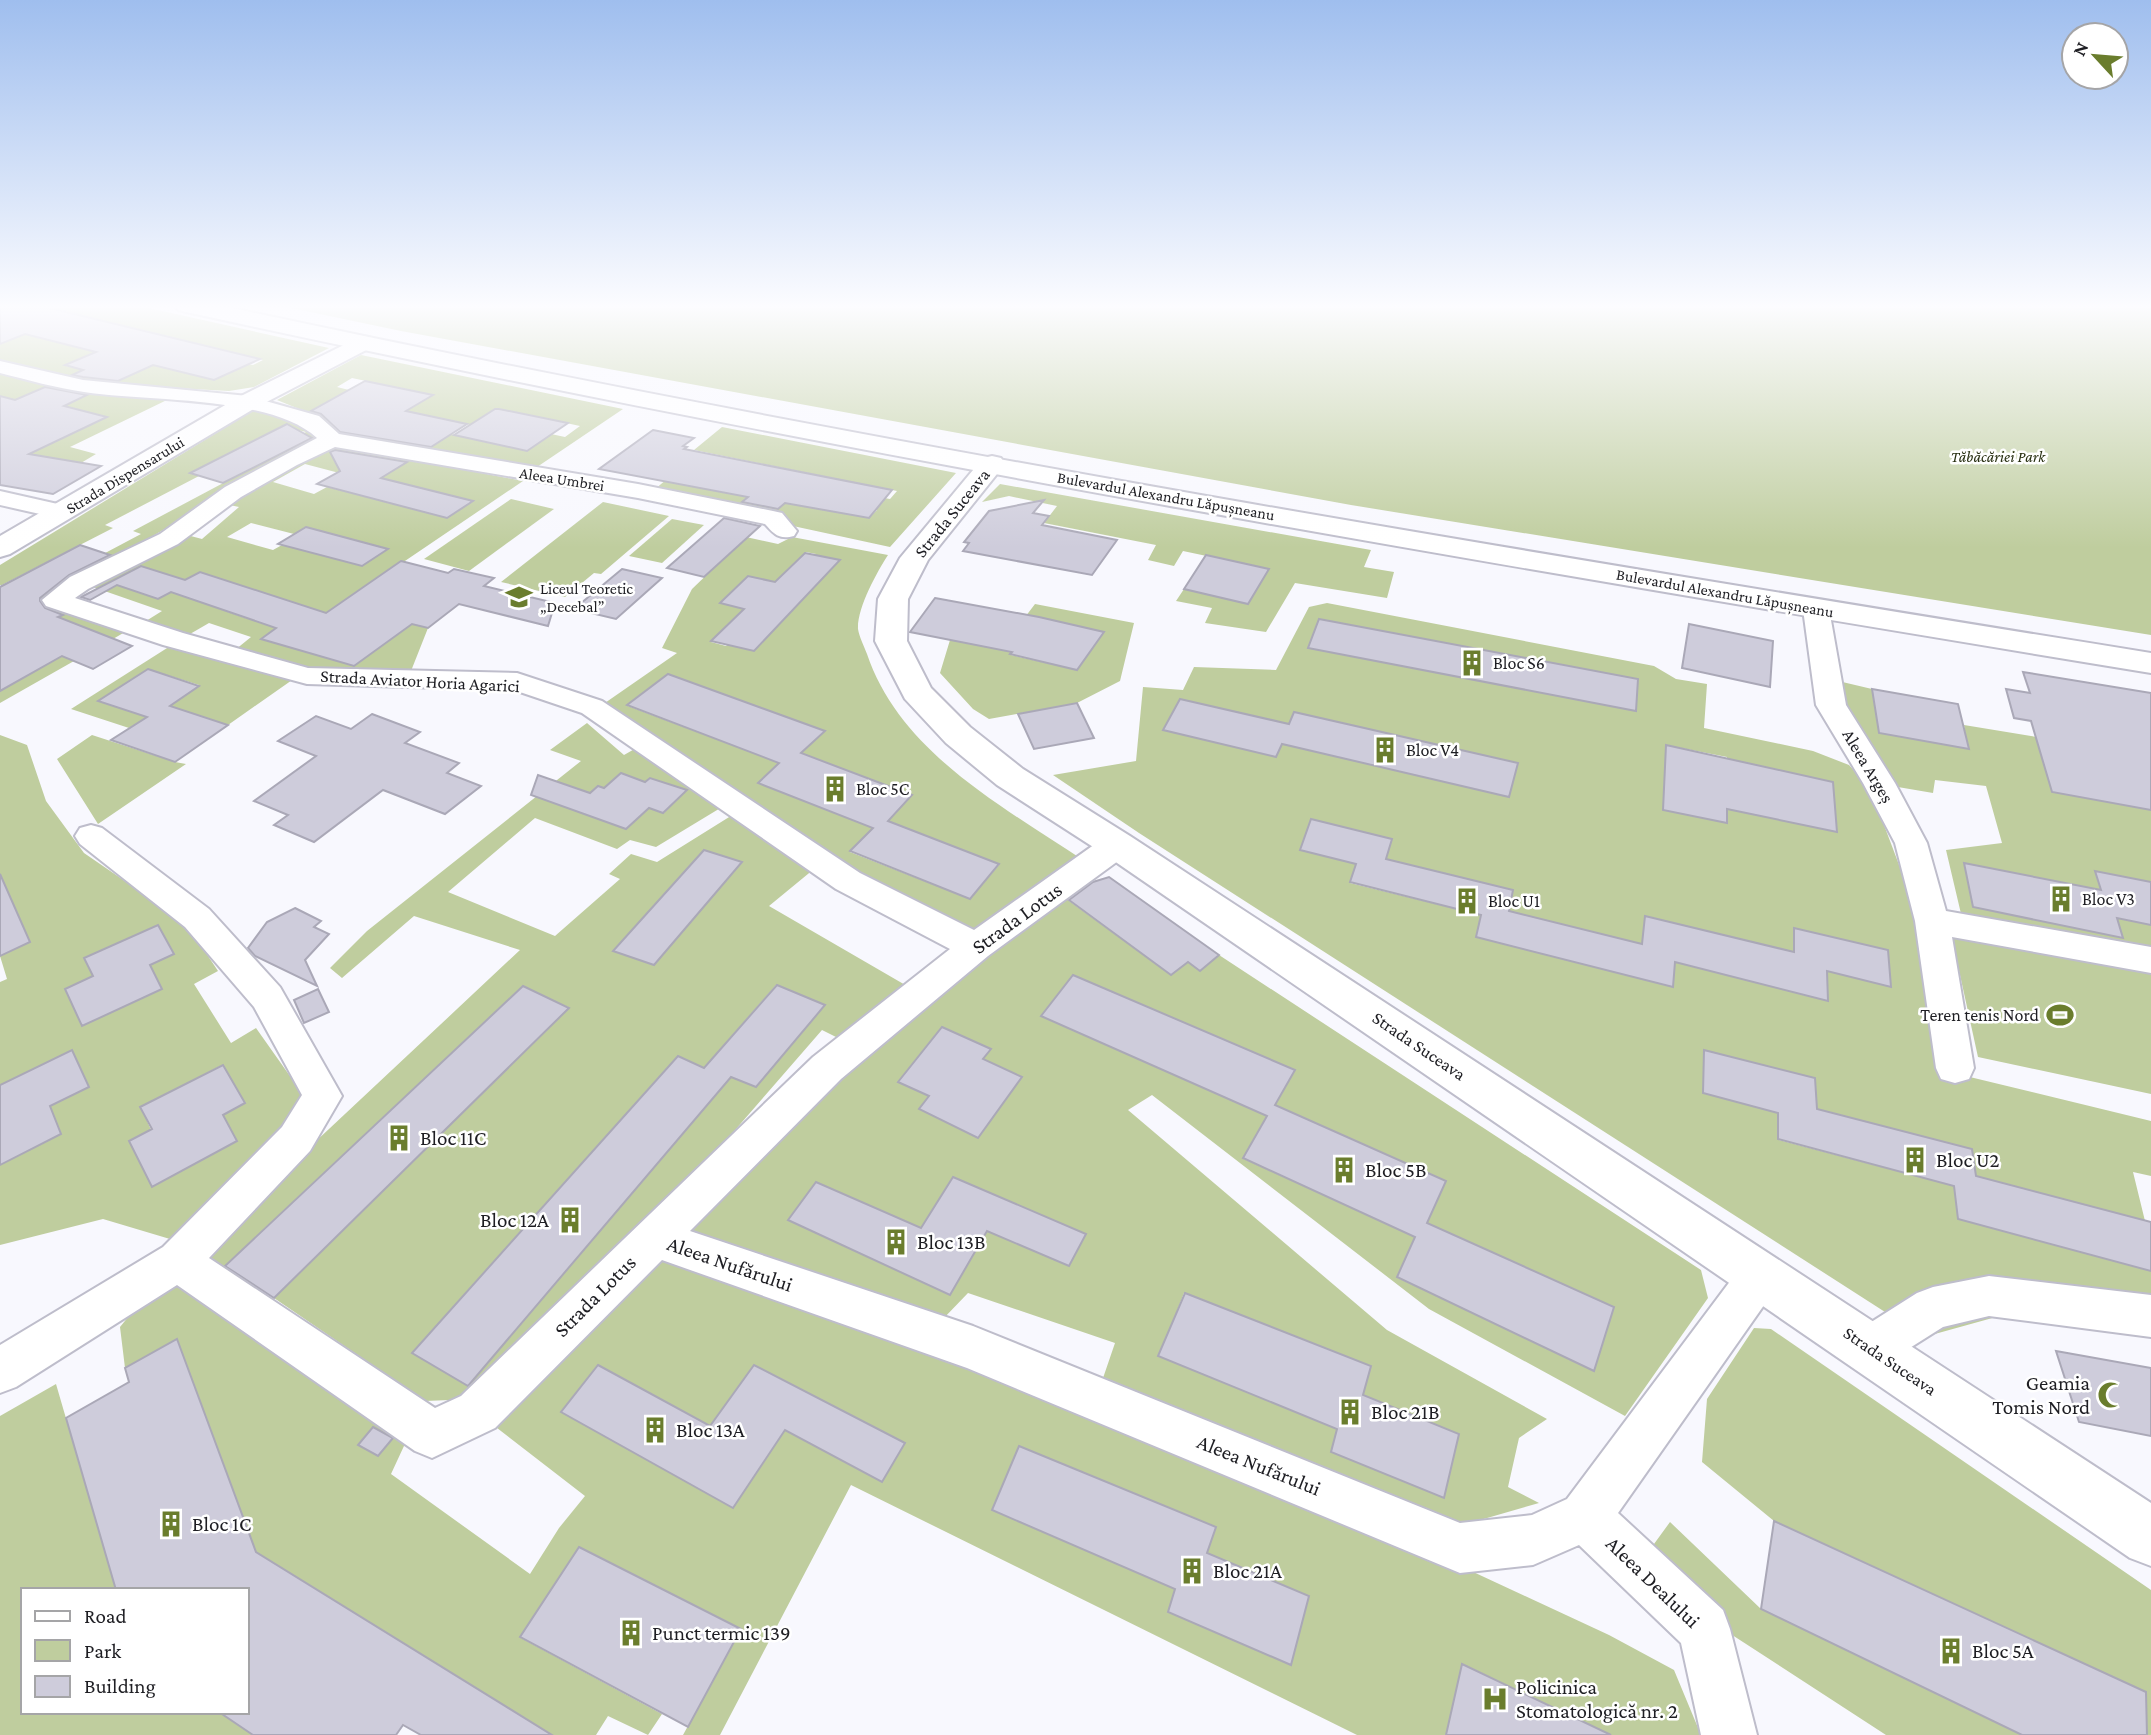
<svg xmlns="http://www.w3.org/2000/svg" width="2151" height="1735" font-family="'Crimson Pro',serif">
<style>
.green{fill:#bfcd9e;fill-rule:evenodd}
.building{fill:#ceccdb;stroke:#aaa8b7;stroke-width:2}
.lines{fill:none;stroke-linecap:round;stroke-linejoin:round}
.minor-casing{stroke:#bebdcb;stroke-width:4}
.tertiary-casing{stroke:#bebdcb;stroke-width:4}
.secondary-casing{stroke:#bebdcb;stroke-width:4}
.minor{fill:#fff;fill-rule:evenodd}
.tertiary{fill:#fff;fill-rule:evenodd}
.secondary{fill:#fff;fill-rule:evenodd}
.labels{text-anchor:middle;dominant-baseline:central;stroke-width:5;stroke-linejoin:round;paint-order:stroke}
.far-park-label{font-size:16px;font-style:italic;fill:#262e10;stroke:#fff}
.far-street-label{font-size:16px;fill:#1e1e23;stroke:#fff}
.far-poi-label{font-size:16px;fill:#1e1e23;stroke:#fff;text-anchor:start}
.street-label{font-size:18px;fill:#1e1e23;stroke:#fff}
.poi-label{font-size:18px;fill:#1e1e23;stroke:#fff;text-anchor:start}
.near-street-label{font-size:21px;fill:#1e1e23;stroke:#fff}
.near-poi-label{font-size:21px;fill:#1e1e23;stroke:#fff;text-anchor:start}
</style>
<rect width="100%" height="100%" fill="#f8f8fe"/>
<g class="green">
<path d="M11,305H135L329,348L254,387L229,391L85,383L0,362V344L41,328L0,310ZM81,316L143,330L112,344L199,345L263,360L253,365L242,363L214,380L153,365L121,379L66,366L96,352L63,323Z"/>
<path d="M277,305H2151V635L1351,505L401,331Z"/>
<path d="M361,355L623,409L537,467L517,471L426,450L451,434L527,451L551,434L565,437L580,426L496,408L470,425L406,411L432,395L352,378L337,387L349,390L322,405L363,435L277,400Z"/>
<path d="M0,370L171,398L70,447L96,454L34,491L0,407L83,428L106,417L25,396L15,400L0,396Z"/>
<path d="M259,407L305,423L322,438L44,599L130,629L113,639L46,613L7,633L74,661L0,703V691L27,675L0,665V601L17,592L26,595L141,534L133,531L227,481L220,478L306,432L282,426L191,473L199,476L105,525L113,528L2,585H0V565Z"/>
<path d="M722,427L956,473L890,547L793,526L654,490L667,479L869,518L877,510L868,507L879,497L890,499L897,491L694,450Z"/>
<path d="M330,444L523,481L340,605L428,628L411,671H315L235,650L251,637L209,623L190,634L146,621L162,611L93,587L187,535L202,539L239,507L225,504ZM305,464L343,474L351,470L472,501L447,518L327,487L314,494L273,482ZM251,523L294,534L387,549L361,566L282,545L273,550L227,537ZM148,568L185,580L280,599L248,619L171,592L158,599L118,585Z"/>
<path d="M1000,484L1371,550L1364,567L1394,572L1387,598L1295,583L1266,632L1205,623L1212,608L1176,601L1184,589L1248,603L1268,569L1183,551L1174,566L1148,560L1156,545L1044,523L1057,506L1009,496L982,502Z"/>
<path d="M511,499L554,509L469,571L424,559Z"/>
<path d="M603,502L669,516L601,574L594,573L565,597L501,582Z"/>
<path d="M672,519L704,525L662,563L629,556Z"/>
<path d="M746,537L778,544L792,537L888,555C877,572 857,608 858,629C859,636 864,646 867,654C900,752 1002,806 1083,860L974,938L851,874L602,705L677,653L662,648L692,589ZM806,552L816,554L813,558L839,561L754,651L741,648L733,639L726,646L711,642L749,604L732,606L720,603L748,576L772,585ZM668,674L824,731L801,753L912,795L888,821L999,865L970,899L850,852L873,828L758,783L779,763L628,706Z"/>
<path d="M1327,603L1654,666L1676,679L1707,684L1704,728L1813,751L1849,765L1870,788L1921,923L1945,1071L2151,1121V1176L2133,1172L2145,1221L1976,1176L1972,1149L1817,1109L1815,1078L1704,1050L1703,1093L1778,1113L1779,1140L1954,1186L1958,1219L2151,1271V1333L2014,1312L1924,1337L1139,833L1053,775L1136,761L1143,687L1183,690L1194,667L1276,670L1309,607ZM1319,619L1638,679L1636,711L1308,648ZM1180,699L1289,724L1294,712L1509,797L1282,744L1276,757L1163,730ZM1666,745L1727,757V823L1663,810ZM1749,765L1833,782L1837,831ZM1311,820L1392,839L1386,859L1513,890L1509,911L1642,944L1646,916L1794,952V928L1888,950L1891,986L1827,971L1828,1001L1675,962L1672,987L1477,937L1481,915L1350,883L1356,864L1300,850Z"/>
<path d="M1035,604L1134,623L1120,681L1077,703L989,719L973,709L940,673L950,640L971,644L975,638L1015,648L1011,655L1077,670L1103,632L1039,617L1021,640L1010,637Z"/>
<path d="M175,643L295,678L228,725L170,706L199,685L148,669L147,717L129,728L71,709Z"/>
<path d="M1834,680L1872,689L1880,733L1968,749L1964,725L2151,756L2041,755L2052,792L2151,810V882L2095,872L2101,890L1964,863L1973,907L2122,938L2117,918L2151,925V951L1962,918L1946,850L2002,843L1986,786L1935,780L1933,793L1892,786L1839,705Z"/>
<path d="M587,723L624,755L638,747L727,804L656,847L630,840L617,849L535,818L448,892L555,936L620,879L609,874L631,854L657,862L734,814L814,869L769,906L907,986L842,1040L822,1030L676,1198L475,1399L425,1401L274,1298L568,1007L522,987L223,1268L201,1249L520,950L414,916L342,978L330,968L367,931L581,761L550,750ZM621,773L645,782L650,778L686,791L664,813L649,808L626,829L559,805L577,789L590,793L598,786L604,788ZM704,850L742,862L654,964L614,951ZM776,985L824,1005L756,1087L731,1077L412,1353L678,1056L704,1068Z"/>
<path d="M0,735L27,745L46,801L84,853L186,923L218,971L194,984L231,1043L256,1028L309,1103L180,1242L103,1219L0,1245V1165L61,1134L50,1106L88,1087L0,1085V982L7,979L0,956L30,942L15,908L0,914ZM174,954L150,965L162,989L82,1026L65,989L93,976L85,959ZM222,1065L244,1103L223,1115L236,1141L152,1187L130,1141L151,1130L141,1107Z"/>
<path d="M92,735L175,762L186,764L98,824L57,759Z"/>
<path d="M1065,898L1171,975L1188,962L1200,970L1219,955L1701,1270L1708,1298L1625,1416L1429,1309L1152,1095L1128,1110L1387,1330L1547,1419L1519,1438L1508,1487L1539,1503L1456,1527L1102,1381L1115,1343L968,1293L942,1320L691,1230L839,1069L967,968ZM1042,1016L1294,1070L1275,1105L1445,1181L1427,1223L1614,1307L1594,1370L1398,1278L1415,1237L1244,1159L1267,1116ZM942,1027L990,1049L983,1059L1022,1077L978,1137L920,1109L929,1096L898,1082ZM953,1177L1086,1234L1069,1266L970,1223L973,1256L950,1295L788,1220L816,1182L939,1236ZM1184,1293L1371,1366L1363,1395L1459,1434L1444,1498L1331,1452L1337,1429L1159,1356Z"/>
<path d="M1951,934L2151,973V1094L1978,1057Z"/>
<path d="M661,1248L961,1356L1441,1557L1609,1635L1674,1670L1701,1735H1611L1463,1664L1446,1735H1357L851,1485L720,1735H683L741,1629L579,1548L521,1638L662,1714L648,1735L608,1716L596,1735H552L256,1552L177,1339L125,1368L120,1327L142,1300L181,1283L410,1433L391,1474L530,1574L559,1528L585,1496L488,1421ZM598,1365L730,1437L726,1404L754,1365L905,1443L882,1482L772,1422L770,1453L733,1508L561,1412ZM1019,1446L1215,1527L1207,1553L1309,1596L1291,1665L1168,1612L1175,1589L992,1510Z"/>
<path d="M1754,1328L1771,1329L2151,1590V1735H2147L2146,1692L1774,1521L1702,1462L1707,1399Z"/>
<path d="M56,1384L116,1590H23V1712H219L253,1735H0V1416Z"/>
<path d="M1670,1522L1761,1609L2022,1735H1886L1726,1631L1646,1555Z"/>
</g>
<g class="building">
<path d="M0,305H37L260,359L214,380L153,365L118,381L83,377L72,375L83,370L65,365L96,352L25,334L0,344Z"/>
<path d="M365,381L433,395L406,411L467,424L431,447L340,432L321,414L311,411Z"/>
<path d="M45,387L87,395L64,406L107,417L29,454L101,466L53,494L0,485V396L15,400Z"/>
<path d="M495,409H499L568,423L527,451L454,435Z"/>
<path d="M287,424L312,438L223,483L190,473Z"/>
<path d="M653,430L694,438L683,446L687,447L684,449L892,490L869,518L785,503L778,509L742,502L748,497L599,469Z"/>
<path d="M335,450L407,462L381,478L473,501L447,518L317,484L340,471L330,452Z"/>
<path d="M1044,500L1033,513L1049,516L1042,525L1117,540L1092,575L963,551L969,543L964,542L989,511Z"/>
<path d="M724,518L760,526L704,577L667,568Z"/>
<path d="M306,527L388,549L362,566L278,544Z"/>
<path d="M80,545L110,555L69,575L40,598V601L45,608L63,615L58,617L132,646L93,669L62,656L0,691V587Z"/>
<path d="M805,553L840,560L754,651L711,641L744,609L720,603L748,576L775,582Z"/>
<path d="M1206,555L1269,569L1248,604L1184,589Z"/>
<path d="M401,561L448,573L454,569L494,578L484,586L555,603L548,626L459,604L428,628L412,624L354,666L261,639L276,628L171,592L158,599L117,585L90,600L81,597L141,566L185,580L200,572L326,613Z"/>
<path d="M622,569L662,578L616,619L574,609Z"/>
<path d="M935,598L1039,617L1104,632L1077,670L1010,654L1012,652L910,632Z"/>
<path d="M1319,619L1638,679L1636,711L1308,648Z"/>
<path d="M1689,624L1773,641L1770,687L1682,668Z"/>
<path d="M148,669L199,686L170,706L228,725L175,762L111,740L147,717L98,701Z"/>
<path d="M2023,672L2151,693V810L2052,792L2031,721L2014,718L2006,689L2030,693Z"/>
<path d="M668,674L825,731L801,753L912,795L888,821L999,864L970,899L850,851L873,828L758,783L779,763L627,705Z"/>
<path d="M1872,689L1958,704L1969,749L1879,733Z"/>
<path d="M1180,699L1289,724L1294,712L1518,763L1509,797L1282,744L1276,757L1163,730Z"/>
<path d="M1077,703L1094,738L1034,749L1018,714Z"/>
<path d="M372,714L420,732L405,743L459,763L447,773L481,786L445,814L383,790L314,842L274,825L288,815L254,801L316,756L278,741L316,716L351,729Z"/>
<path d="M1666,745L1833,782L1837,832L1727,809V823L1663,810Z"/>
<path d="M621,773L645,782L650,778L687,790L663,813L649,808L626,829L531,795L538,775L590,793L598,786L604,788Z"/>
<path d="M1311,819L1392,839L1386,859L1513,890L1509,911L1642,944L1645,916L1794,952V928L1888,950L1891,987L1827,971L1828,1001L1675,962L1673,987L1476,937L1481,915L1350,882L1356,864L1300,850Z"/>
<path d="M704,850L742,862L654,965L613,951Z"/>
<path d="M1964,863L2101,890L2095,871L2151,882V925L2117,918L2123,938L1973,907Z"/>
<path d="M0,874L30,942L0,956Z"/>
<path d="M1109,877L1219,955L1200,971L1188,962L1171,975L1069,900L1093,882Z"/>
<path d="M295,908L321,921L314,927L329,934L305,960L317,986L255,956L248,948L267,922Z"/>
<path d="M158,925L174,954L150,965L162,989L82,1026L65,989L93,976L84,958Z"/>
<path d="M1073,975L1295,1070L1275,1105L1446,1181L1427,1223L1614,1307L1594,1371L1397,1277L1415,1237L1243,1158L1267,1116L1041,1016Z"/>
<path d="M777,985L825,1005L756,1087L731,1077L468,1386L412,1353L678,1056L704,1068Z"/>
<path d="M523,986L569,1008L274,1298L225,1266Z"/>
<path d="M318,989L329,1012L304,1023L294,1000Z"/>
<path d="M942,1027L991,1049L983,1059L1022,1077L978,1138L919,1109L929,1096L898,1082Z"/>
<path d="M72,1050L89,1087L50,1106L61,1134L0,1165V1085Z"/>
<path d="M1704,1050L1815,1078L1817,1109L1972,1149L1976,1176L2151,1222V1271L1958,1219L1954,1186L1778,1139V1113L1703,1093Z"/>
<path d="M223,1065L245,1103L223,1115L237,1141L152,1187L129,1141L152,1129L140,1107Z"/>
<path d="M953,1177L1086,1234L1069,1266L987,1231L950,1295L788,1220L816,1182L921,1228Z"/>
<path d="M1185,1293L1371,1366L1363,1395L1459,1434L1444,1498L1331,1452L1337,1429L1158,1356Z"/>
<path d="M177,1339L256,1552L552,1735H421L403,1725L396,1735H253L219,1712H247V1590H116L66,1418L129,1382L125,1368Z"/>
<path d="M2056,1351L2151,1368V1436L2079,1422Z"/>
<path d="M598,1365L710,1426L754,1365L905,1443L882,1482L785,1430L733,1508L561,1412Z"/>
<path d="M373,1427L393,1438L378,1456L358,1445Z"/>
<path d="M1019,1446L1216,1527L1207,1553L1309,1596L1291,1665L1168,1612L1175,1589L992,1510Z"/>
<path d="M1774,1521L2146,1692L2147,1735H2022L1761,1609Z"/>
<path d="M579,1547L741,1629L688,1727L520,1637Z"/>
<path d="M1462,1664L1611,1735H1446Z"/>
</g>
<g class="lines">
<g class="minor-casing">
<g id="minor">
<path d="M0,361L83,380L248,396L319,416L339,434L638,484L773,511L782,513L797,531L794,536C779,540 774,534 765,524L638,498L335,447L297,465L241,497L178,544L88,589L75,598L183,633L308,668L517,673L602,701L860,873L974,930L1105,837L1117,834L1129,837L1133,845L1129,853L988,956L841,1079L690,1231L973,1326L1460,1523L1532,1515L1567,1499L1746,1260L1761,1254L1776,1260L1783,1274L1776,1288L1618,1513L1723,1610L1730,1629L1757,1735H1701L1681,1643L1579,1545L1533,1565L1460,1573L967,1368L662,1260L495,1428L432,1458L415,1451L177,1285L16,1387L0,1393V1345L163,1247L282,1127L302,1095L254,1007L185,927L80,844L75,836L80,828L91,825L102,828L209,909L280,987L342,1096L310,1151L209,1258L435,1408L461,1396L813,1057L950,949L836,889L582,713L514,690L307,684L163,645L46,606L42,600L70,577L160,534L225,487L317,438C270,395 148,402 84,392C56,388 28,380 0,373Z"/>
<path d="M0,491L71,507L74,512L71,517L62,519L0,505Z"/>
<path d="M1816,601L1825,603L1829,609L1846,705L1895,783L1927,843L1946,911L2151,947V973L1952,937L1974,1068L1969,1079L1955,1083L1941,1079L1936,1068L1915,921L1895,843L1863,783L1816,705L1803,609L1807,603Z"/>
<path d="M1989,1276L2151,1295V1337L1989,1316L1943,1327L1886,1363L1870,1370L1854,1363L1847,1348L1854,1333L1917,1293L1933,1287Z"/>
</g>
</g>
<g class="tertiary-casing">
<g id="tertiary">
<path d="M362,336L370,338L373,343L370,348L257,407L10,554L0,557V536L239,397Z"/>
<path d="M992,456L1001,458L1005,464L928,560L908,599L907,641L931,688L970,727L1023,769L1130,836L2151,1503V1566L2130,1558L1104,854L997,785L946,743L905,699L875,641L878,599L900,558L983,458Z"/>
</g>
</g>
<g class="secondary-casing">
<path id="secondary" d="M175,305H218C858,443 1505,549 2151,653V673C1494,565 837,454 186,312L178,310Z"/>
</g>
<use href="#minor" class="minor"/>
<use href="#tertiary" class="tertiary"/>
<use href="#secondary" class="secondary"/>
</g>
<linearGradient id="sky" x2="0" y2="1"><stop stop-color="#9fbeee"/><stop offset="0.56" stop-color="#fcfcff"/><stop offset="1" stop-color="#fcfcff" stop-opacity="0"/></linearGradient>
<rect width="2151" height="548" fill="url(#sky)"/>
<defs>
<g id="school-bare" transform="scale(2.1)"><path d="M0-5L7-2L0 1L-7-2ZM-4 1L0 2.5L4 1V4Q0 6-4 4Z" fill="#6a7d2d" stroke="#fff" stroke-width="2.5" paint-order="stroke"/></g>
<g id="building-bare" transform="scale(2.1)"><path d="M-4-6H4V6H1V3H-1V6H-4ZM-2.5-4.3h1.7v1.8h-1.7ZM.8-4.3h1.7v1.8H.8ZM-2.5-1h1.7V.8h-1.7ZM.8-1h1.7V.8H.8Z" fill="#6a7d2d" stroke="#fff" stroke-width="2.5" paint-order="stroke"/></g>
<g id="stadium-bare" transform="scale(2.1)"><path d="M0-5a6.5 5 0 1 0 0 10a6.5 5 0 1 0 0-10ZM-3.5-1.8h7v3.6h-7Z" fill="#6a7d2d" stroke="#fff" stroke-width="2.5" paint-order="stroke"/></g>
<g id="mosque-bare" transform="scale(2.1)"><path d="M3.5-4.9A6 6 0 1 0 3.5 4.9A5 5 0 1 1 3.5-4.9Z" fill="#6a7d2d" stroke="#fff" stroke-width="2.5" paint-order="stroke"/></g>
<g id="hospital-bare" transform="scale(2.1)"><path d="M-5-5h3v3.5h4V-5h3V5h-3V1.5h-4V5h-3Z" fill="#6a7d2d" stroke="#fff" stroke-width="2.5" paint-order="stroke"/></g>
</defs>
<g fill-rule="evenodd">
<use href="#school-bare" x="519" y="597"/>
<use href="#building-bare" x="1472" y="663"/>
<use href="#building-bare" x="1385" y="750"/>
<use href="#building-bare" x="835" y="789"/>
<use href="#building-bare" x="2061" y="899"/>
<use href="#building-bare" x="1467" y="901"/>
<use href="#stadium-bare" x="2060" y="1015"/>
<use href="#building-bare" x="399" y="1138"/>
<use href="#building-bare" x="1915" y="1160"/>
<use href="#building-bare" x="1344" y="1170"/>
<use href="#building-bare" x="570" y="1220"/>
<use href="#building-bare" x="896" y="1242"/>
<use href="#mosque-bare" x="2111" y="1395"/>
<use href="#building-bare" x="1350" y="1412"/>
<use href="#building-bare" x="655" y="1430"/>
<use href="#building-bare" x="171" y="1524"/>
<use href="#building-bare" x="1192" y="1571"/>
<use href="#building-bare" x="631" y="1633"/>
<use href="#building-bare" x="1951" y="1651"/>
<use href="#hospital-bare" x="1495" y="1699"/>
</g>
<g class="labels">
<g class="far-park-label">
<text x="1998" y="456">Tăbăcăriei Park</text>
</g>
<g class="far-street-label">
<text transform="translate(125 475) rotate(-31)">Strada Dispensarului</text>
<text transform="translate(562 479) rotate(9)">Aleea Umbrei</text>
<text transform="translate(1166 496) rotate(10)">Bulevardul Alexandru Lăpușneanu</text>
<text transform="translate(1725 593) rotate(10)">Bulevardul Alexandru Lăpușneanu</text>
</g>
<g class="far-poi-label">
<text x="540" y="588">Liceul Teoretic<tspan x="540" dy="18">„Decebal”</tspan></text>
</g>
<g class="street-label">
<text transform="translate(952 513) rotate(-51)">Strada Suceava</text>
<text transform="translate(420 681) rotate(3)">Strada Aviator Horia Agarici</text>
<text transform="translate(1868 766) rotate(59)">Aleea Argeș</text>
<text transform="translate(1419 1046) rotate(34)">Strada Suceava</text>
<text transform="translate(1890 1361) rotate(34)">Strada Suceava</text>
</g>
<g class="poi-label">
<text x="1493" y="663">Bloc S6</text>
<text x="1406" y="750">Bloc V4</text>
<text x="856" y="789">Bloc 5C</text>
<text x="2082" y="899">Bloc V3</text>
<text x="1488" y="901">Bloc U1</text>
<text x="2039" y="1015" text-anchor="end">Teren tenis Nord</text>
</g>
<g class="near-street-label">
<text transform="translate(1017 918) rotate(-36)">Strada Lotus</text>
<text transform="translate(730 1264) rotate(19)">Aleea Nufărului</text>
<text transform="translate(595 1296) rotate(-45)">Strada Lotus</text>
<text transform="translate(1259 1465) rotate(22)">Aleea Nufărului</text>
<text transform="translate(1653 1582) rotate(44)">Aleea Dealului</text>
</g>
<g class="near-poi-label">
<text x="420" y="1138">Bloc 11C</text>
<text x="1936" y="1160">Bloc U2</text>
<text x="1365" y="1170">Bloc 5B</text>
<text x="549" y="1220" text-anchor="end">Bloc 12A</text>
<text x="917" y="1242">Bloc 13B</text>
<text x="2090" y="1383" text-anchor="end">Geamia<tspan x="2090" dy="24">Tomis Nord</tspan></text>
<text x="1371" y="1412">Bloc 21B</text>
<text x="676" y="1430">Bloc 13A</text>
<text x="192" y="1524">Bloc 1C</text>
<text x="1213" y="1571">Bloc 21A</text>
<text x="652" y="1633">Punct termic 139</text>
<text x="1972" y="1651">Bloc 5A</text>
<text x="1516" y="1687">Policinica<tspan x="1516" dy="24">Stomatologică nr. 2</tspan></text>
</g>
</g>
<rect x="21" y="1588" width="228" height="126" fill="#ffffff" stroke="#a5a5a7" stroke-width="2"/>
<rect x="35" y="1611" width="35" height="10" fill="#ffffff" stroke="#a5a5a7" stroke-width="2"/>
<text x="84" y="1623" font-size="21" fill="#1e1e23">Road</text>
<rect x="35" y="1640" width="35" height="21" fill="#bfcd9e" stroke="#a5a5a7" stroke-width="2"/>
<text x="84" y="1658" font-size="21" fill="#1e1e23">Park</text>
<rect x="35" y="1676" width="35" height="21" fill="#ceccdb" stroke="#a5a5a7" stroke-width="2"/>
<text x="84" y="1693" font-size="21" fill="#1e1e23">Building</text>
<g transform="translate(2095 56) rotate(296)"><circle r="33" fill="#ffffff" stroke="#a5a5a7" stroke-width="2"/>
<path d="M0-5L12 26L0 18L-12 26Z" fill="#6a7d2d"/>
<text y="-10" font-size="19" font-weight="bold" text-anchor="middle" fill="#1e1e23">N</text>
</g>
</svg>
